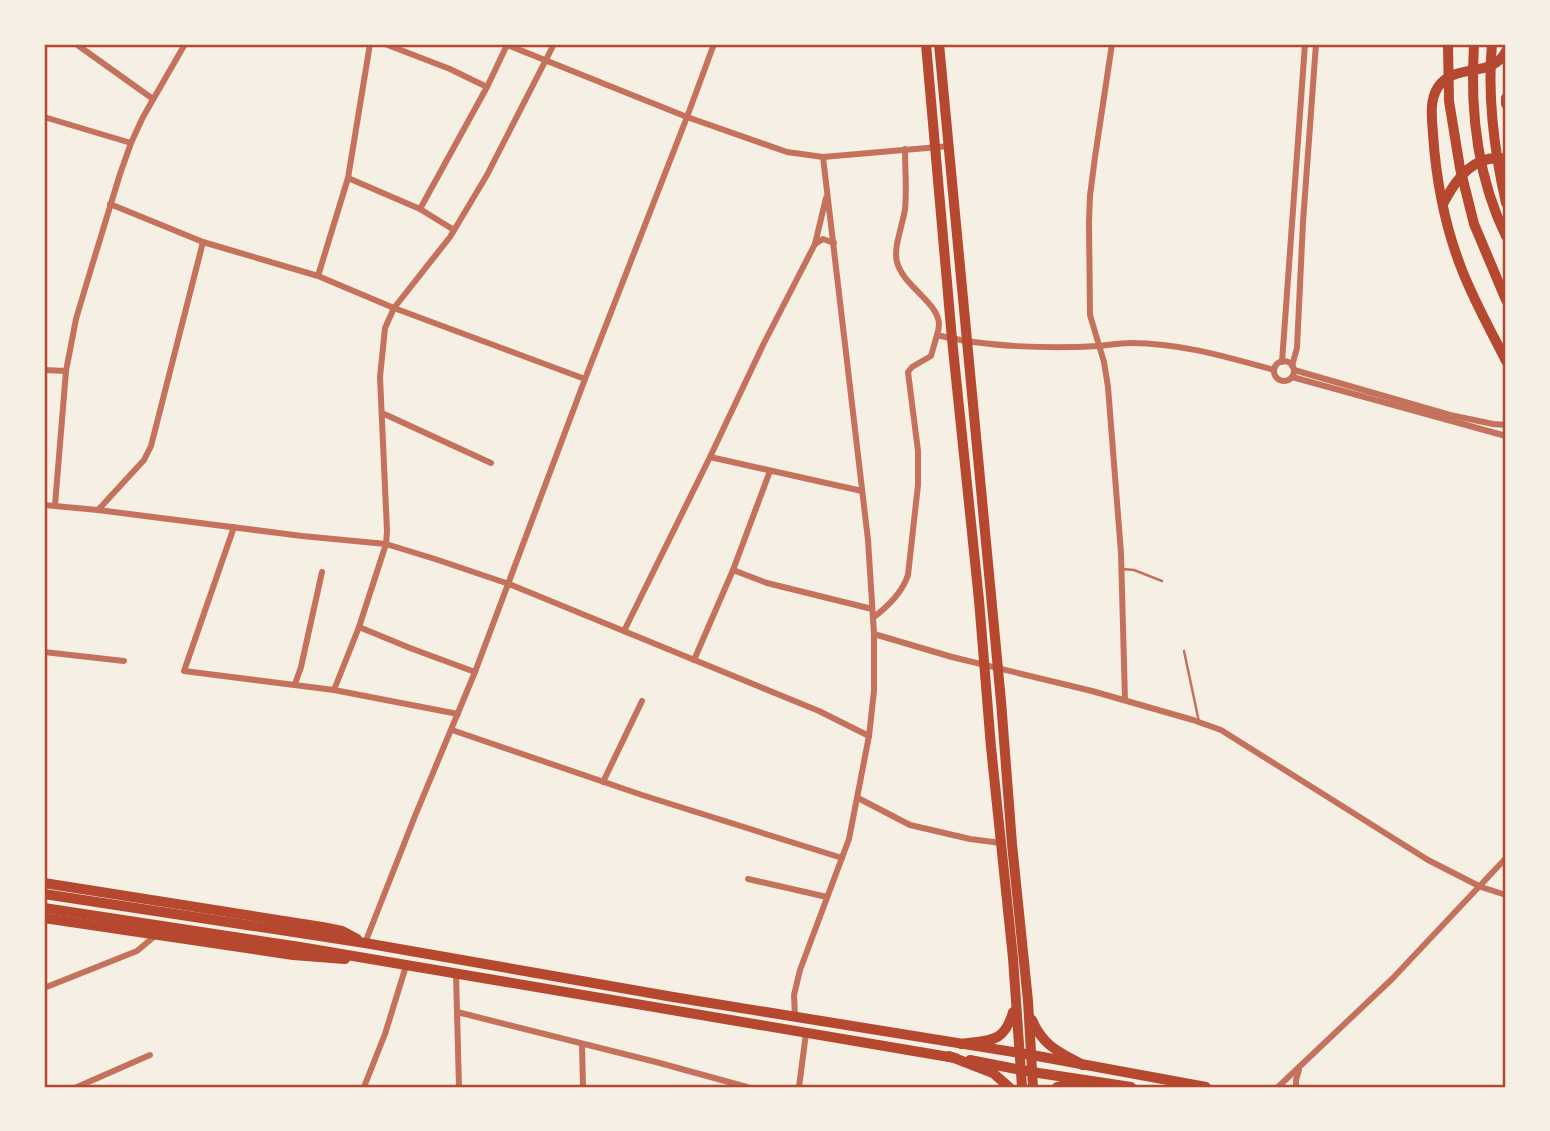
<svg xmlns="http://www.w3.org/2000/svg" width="1550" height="1131" font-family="Helvetica,sans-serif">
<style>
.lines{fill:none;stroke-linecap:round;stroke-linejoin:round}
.service{stroke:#c5725c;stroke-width:2.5}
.minor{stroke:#c5725c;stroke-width:6}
.primary{stroke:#b5482f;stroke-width:10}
.trunk{stroke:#b5482f;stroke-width:10}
.motorway{stroke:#b5482f;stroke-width:10}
.neatline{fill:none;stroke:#b5482f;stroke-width:2.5}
</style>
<rect width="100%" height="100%" fill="#f6efe4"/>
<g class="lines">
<g class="service">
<path d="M1122,569L1134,570L1162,581"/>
<path d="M1184,651L1199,722"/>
</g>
<g class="minor">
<path d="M76,44L153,99"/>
<path d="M385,44L450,69L487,87L420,209"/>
<path d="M505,44L687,117L787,152L823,157L950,146"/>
<path d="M1112,44L1095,157L1090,196L1089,222L1090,315L1104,362L1108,387L1121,553L1125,700"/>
<path d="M487,87L507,45"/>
<path d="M44,117L131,143"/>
<path d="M905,149C905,169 907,190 905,209C903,224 893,248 897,262C903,286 938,302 939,324C939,328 938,332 937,335"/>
<path d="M348,178L420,209L454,230"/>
<path d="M110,204L203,242L318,276L394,308L585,379"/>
<path d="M815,244L823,239L834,243"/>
<path d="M318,276L348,178L370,44"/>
<circle cx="1284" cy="371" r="10"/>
<path d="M1282,362L1305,44"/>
<path d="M1292,366L1297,348L1303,222L1316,44"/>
<path d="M44,370L66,371"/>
<path d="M1294,370L1450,415L1493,424L1506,425"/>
<path d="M1292,377L1506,436"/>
<path d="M382,413L491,463"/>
<path d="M710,457L862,491"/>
<path d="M44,505L98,510L302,536L386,544L435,559L509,584L819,711L869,736"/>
<path d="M55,505L66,371L76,319L87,282L120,174L131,143L143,117L185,44"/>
<path d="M98,510L144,460L151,446L203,242"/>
<path d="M234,527L184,671L334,690L359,627L386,544L387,531L380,377L385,328L394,308L450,237L487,175L554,44"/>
<path d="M733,570L767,583L872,609"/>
<path d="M873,618C888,606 902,593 908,575L918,485V451L908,372L912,367L931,356L937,335C984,347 1050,349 1098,346C1109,345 1120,343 1131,343C1180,343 1227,357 1274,370"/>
<path d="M359,627L410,648L475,672"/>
<path d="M624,631L710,457L763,345L815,244L826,198"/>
<path d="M874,634L952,657L1092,691L1193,720L1221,730L1428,860L1481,887L1506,895"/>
<path d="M44,652L124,661"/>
<path d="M694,660L733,570L770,471"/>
<path d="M295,684L301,667L322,572"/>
<path d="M334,690L458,714"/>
<path d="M452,730L642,795L842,858"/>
<path d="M603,782L642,701"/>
<path d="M858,798L910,825L970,839L1001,843"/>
<path d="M748,879L827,897"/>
<path d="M365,943L415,816L475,672L585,379L687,117L714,44"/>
<path d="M456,974L459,1087"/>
<path d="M44,988L137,951L156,935"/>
<path d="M457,1012L656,1062L747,1087"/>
<path d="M795,1016L794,995L800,970L849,839L869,736L874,691V634L868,540L823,157"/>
<path d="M582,1044L583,1087"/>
<path d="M77,1087L150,1055"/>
<path d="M364,1087L385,1034L406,966"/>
<path d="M799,1087L806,1033"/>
<path d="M1278,1087L1392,979L1506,858"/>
<path d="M1296,1087V1080L1299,1070"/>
</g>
<g class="primary">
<path d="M44,883L322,927L342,931L357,939"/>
<path d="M44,894L365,943L673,997L1032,1055L1206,1087"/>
<path d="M44,908L300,947L955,1058"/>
<path d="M44,918L293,955L345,959"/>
<path d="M970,1060L1032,1072L1131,1087"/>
</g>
<g class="trunk">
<path d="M926,44L952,339L979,600L991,747L1013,958L1022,1087"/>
<path d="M939,44L1001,701L1012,844L1028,1001L1033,1087"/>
<path d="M1032,1020C1043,1046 1059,1052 1083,1065"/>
<path d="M961,1044C989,1040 1004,1044 1013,1012"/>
<path d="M949,1056L993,1073L1009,1087"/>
<path d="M1057,1087L1084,1080"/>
</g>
<g class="motorway">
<path d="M1448,44L1449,101L1460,168L1474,224L1506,300"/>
<path d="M1474,44C1470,108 1477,177 1506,236"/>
<path d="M1492,44C1487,98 1494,150 1506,203"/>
<path d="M1506,51C1493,79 1454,62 1438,87C1429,101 1432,118 1433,134C1436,179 1445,227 1462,270C1474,301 1491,331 1506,361"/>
<path d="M1506,98V104"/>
<path d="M1443,204C1456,179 1474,153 1506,159"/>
</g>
</g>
<rect width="1550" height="1131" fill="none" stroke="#f6efe4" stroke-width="91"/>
<rect x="46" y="46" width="1458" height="1040" class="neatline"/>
</svg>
